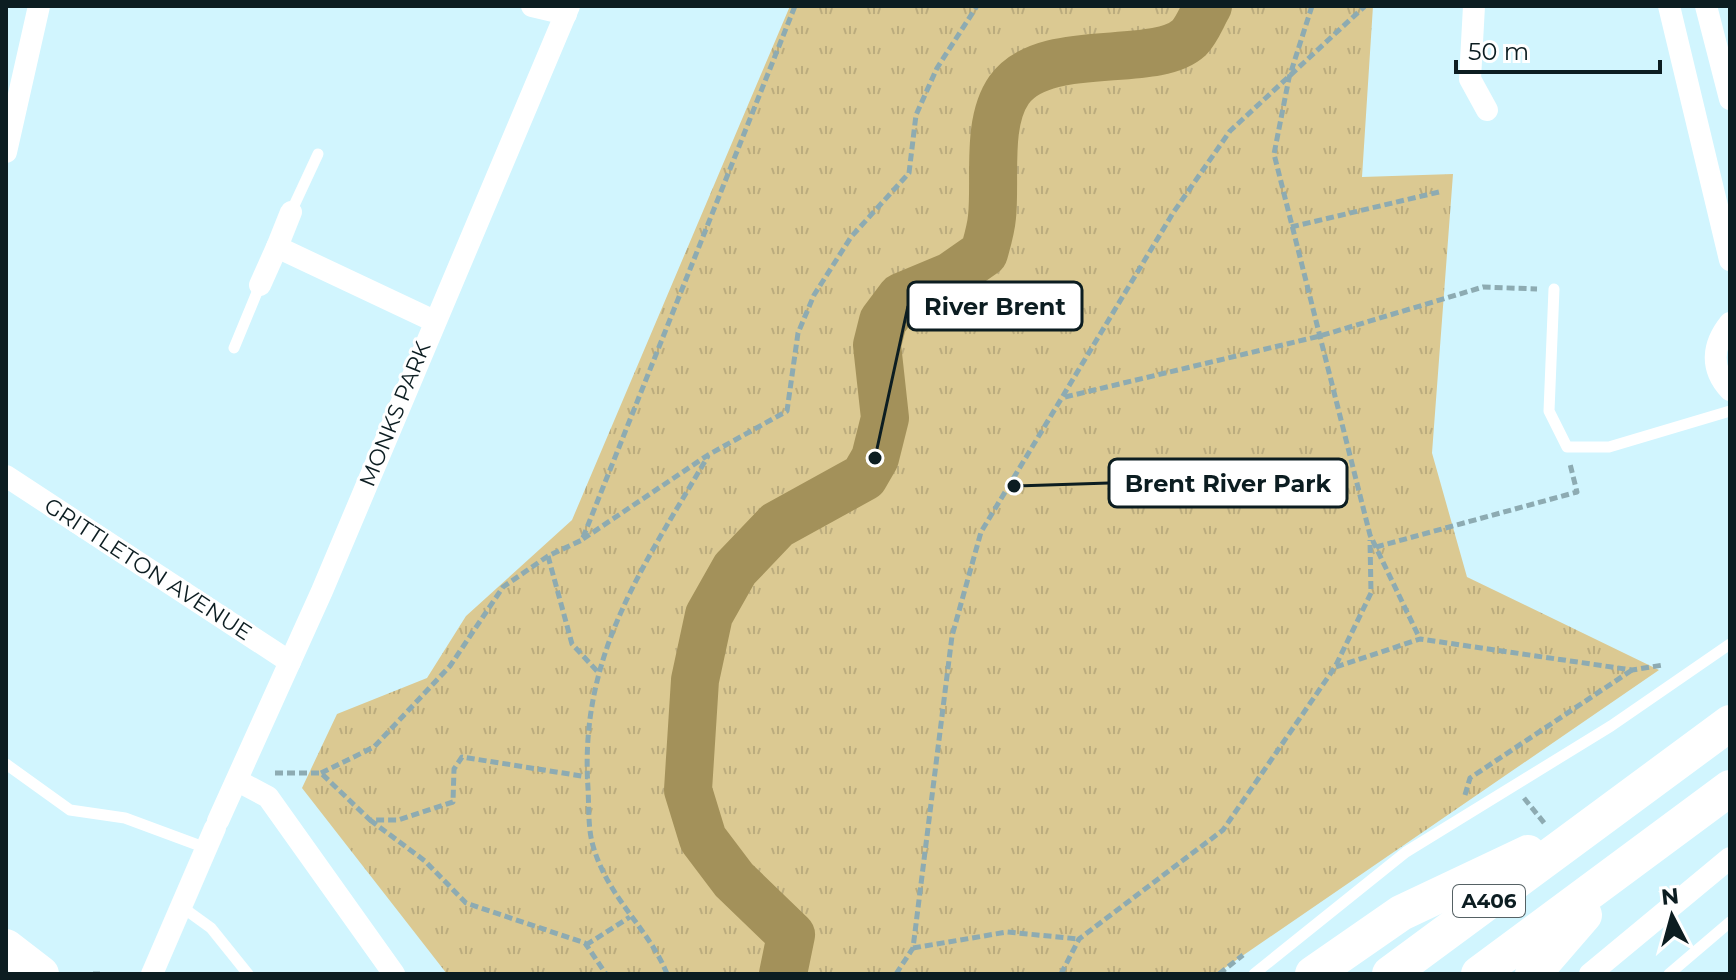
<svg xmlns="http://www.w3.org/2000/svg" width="1736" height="980" font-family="Montserrat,sans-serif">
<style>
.grass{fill:url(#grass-tufts)}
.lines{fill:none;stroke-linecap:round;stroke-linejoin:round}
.river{stroke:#a3915a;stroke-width:48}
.path{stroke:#8dabb2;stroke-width:5;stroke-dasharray:8 4;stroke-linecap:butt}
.service{stroke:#fff;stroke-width:11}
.minor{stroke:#fff;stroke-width:22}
.primary{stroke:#fff;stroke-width:36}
.trunk{stroke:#fff;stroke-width:36}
.labels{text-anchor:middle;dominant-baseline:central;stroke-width:6;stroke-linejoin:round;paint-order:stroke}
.shield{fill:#fff;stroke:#556164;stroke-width:2}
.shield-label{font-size:20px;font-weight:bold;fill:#0c1d21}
.street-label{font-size:22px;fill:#0c1d21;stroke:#fff}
.leader{fill:none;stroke:#0c1d21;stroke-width:3}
.callout-dot{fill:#0c1d21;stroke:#fff;stroke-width:3}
.callout{fill:#fff;stroke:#0c1d21;stroke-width:3}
.callout-label{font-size:24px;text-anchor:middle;font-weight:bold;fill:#0c1d21}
</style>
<defs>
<pattern id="grass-tufts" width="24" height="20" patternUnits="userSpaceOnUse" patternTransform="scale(2)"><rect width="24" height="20" fill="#dbc992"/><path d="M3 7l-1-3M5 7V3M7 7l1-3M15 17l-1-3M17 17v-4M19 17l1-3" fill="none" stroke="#bbac7e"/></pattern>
</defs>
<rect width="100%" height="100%" fill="#d1f5fe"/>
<path class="grass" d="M790,6H1373L1362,177L1453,174L1432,453L1467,577L1659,670L1216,974H447L302,788L337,714L427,678L466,616L572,520Z"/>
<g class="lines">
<path class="river" d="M783,974L791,935L734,880L703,839L688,790L695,680L709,615L735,569L777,525L864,477L875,458L885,418L877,345L883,321L901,297L951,276L984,253C987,242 991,229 992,217C996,179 986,123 1009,90C1045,40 1154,70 1189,38C1197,30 1202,16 1208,6"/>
<g class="path">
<path d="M1312,6L1289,78L1274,154L1370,535L1420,639"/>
<path d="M1291,227L1439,192"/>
<path d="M1065,397L1320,336L1483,287L1537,289"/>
<path d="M583,539L708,455L787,411L798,333L814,295L851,237L909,173L916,115L937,68L977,6"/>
<path d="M1376,547L1577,492L1570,464"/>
<path d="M548,556L572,644L597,671"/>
<path d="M1336,667L1420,639L1632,670L1663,665"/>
<path d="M275,773H321L370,820H398L453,802L454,769L462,757L588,777"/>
<path d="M321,773L374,747L450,666L503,587L548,556L582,540L795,6"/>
<path d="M1465,795L1470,778L1632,670"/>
<path d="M1524,798L1545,824"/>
<path d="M370,820L425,861L466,903L585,943L606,974"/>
<path d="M586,945L630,917"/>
<path d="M913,948L1007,932L1079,939"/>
<path d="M93,974H100"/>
<path d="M667,974C649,928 606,897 592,842C588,826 589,805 588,788C579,654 644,566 708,456"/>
<path d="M896,974L913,948L952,636L981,532L1173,213L1230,131L1365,6"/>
<path d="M1061,974L1079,939L1223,830L1335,667L1371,593L1370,540"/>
<path d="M1219,974L1243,955"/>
</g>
<g class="service">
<path d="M291,212L318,154"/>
<path d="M1554,289L1549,411L1567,447H1609L1730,411"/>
<path d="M234,348L260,285"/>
<path d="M6,764L70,810L125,818L206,848"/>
<path d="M182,907L211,928L248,974"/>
<path d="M1254,974L1406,852L1611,726L1730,644"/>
<path d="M1669,974L1730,922"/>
</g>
<g class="minor">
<path d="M532,6L566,14"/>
<path d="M1474,6L1470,79L1487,110"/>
<path d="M1669,6L1730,260"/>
<path d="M1706,6L1730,99"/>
<path d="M6,152L39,6"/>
<path d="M291,212L277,247L434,321"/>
<path d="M260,285L277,247"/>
<path d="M1730,323C1712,345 1710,369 1730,390"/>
<path d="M6,476L290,662"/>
<path d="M238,781L268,797L394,974"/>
<path d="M218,821L322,591L569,6"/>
<path d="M152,974L215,828"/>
<path d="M1590,974L1730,858"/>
</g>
<path class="primary" d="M6,947L41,974"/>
<g class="trunk">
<path d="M1313,974L1401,913L1528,853"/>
<path d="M1390,974L1730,723"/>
<path d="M1479,974L1730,788"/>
<path d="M1533,974L1584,915"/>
</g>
</g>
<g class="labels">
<rect class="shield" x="1453" y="885" width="72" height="32" rx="6"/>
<g class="shield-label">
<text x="1489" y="901">A406</text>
</g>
<g class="street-label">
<text transform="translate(395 414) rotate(-68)">MONKS PARK</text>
<text transform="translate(148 569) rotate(33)">GRITTLETON AVENUE</text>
</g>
</g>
<path class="leader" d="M875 458L908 306M1014 486L1109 483"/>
<g class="callout-dot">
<circle cx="875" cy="458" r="8"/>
<circle cx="1014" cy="486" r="8"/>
</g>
<g class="callout">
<rect x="908" y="282" width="174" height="48" rx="8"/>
<rect x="1109" y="459" width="238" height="48" rx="8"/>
</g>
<g class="callout-label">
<text x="995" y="315">River Brent</text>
<text x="1228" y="492">Brent River Park</text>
</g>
<rect width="1736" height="980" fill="none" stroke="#0c1d21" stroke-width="16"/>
<g transform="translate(1672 916) rotate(354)" stroke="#ffffff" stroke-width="6" paint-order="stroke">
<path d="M0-6L14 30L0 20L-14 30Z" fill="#0c1d21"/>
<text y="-12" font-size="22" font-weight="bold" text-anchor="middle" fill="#0c1d21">N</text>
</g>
<path d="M1456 60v12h204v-12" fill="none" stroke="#0c1d21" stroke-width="4"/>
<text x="1468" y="60" font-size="24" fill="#0c1d21" stroke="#ffffff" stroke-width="6" paint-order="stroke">50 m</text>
</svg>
